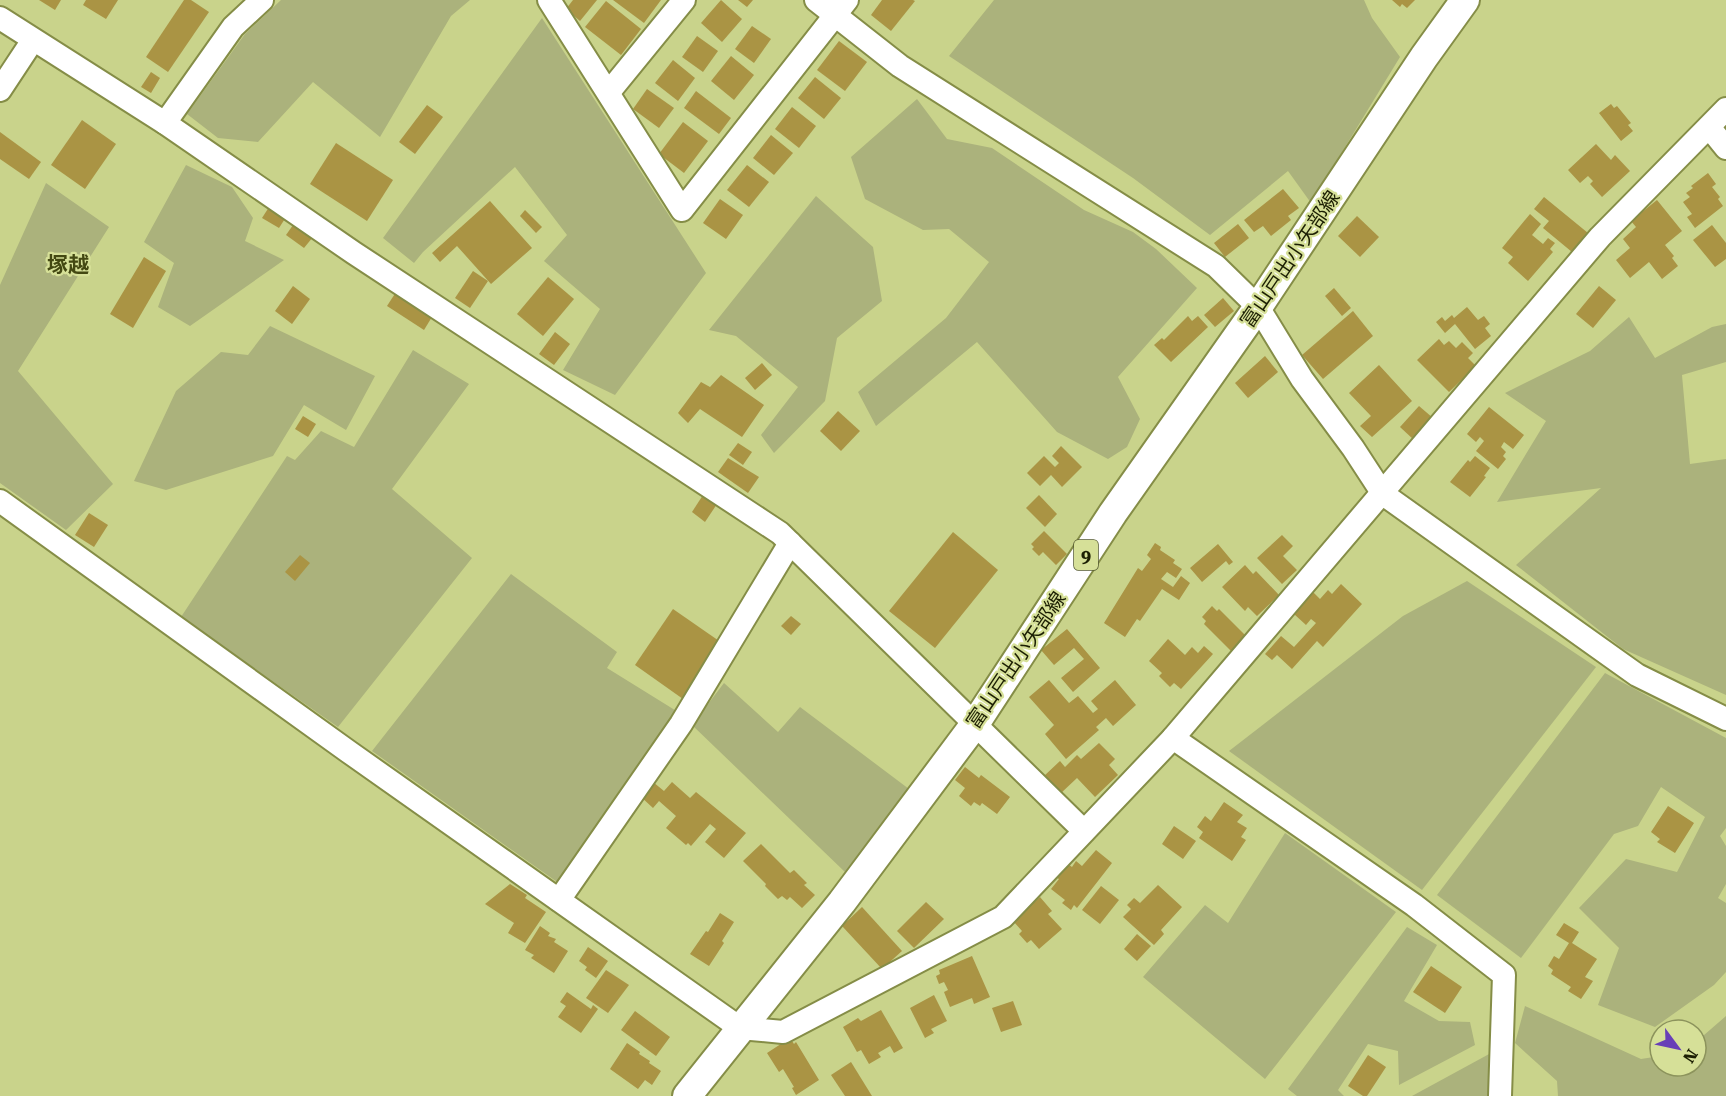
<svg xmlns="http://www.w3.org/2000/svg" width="1726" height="1096" font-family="'Roboto Serif','Noto Sans JP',serif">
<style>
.green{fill:#abb27c}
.building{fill:#aa9444}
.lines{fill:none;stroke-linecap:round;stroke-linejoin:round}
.minor-casing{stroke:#858d47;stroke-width:26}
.major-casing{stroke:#858d47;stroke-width:32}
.minor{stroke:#fff;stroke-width:22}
.major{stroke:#fff;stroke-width:28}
.labels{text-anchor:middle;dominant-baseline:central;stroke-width:4.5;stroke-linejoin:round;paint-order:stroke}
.shield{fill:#d6e098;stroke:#545930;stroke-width:1.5}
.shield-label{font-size:18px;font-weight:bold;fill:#1c1f03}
.street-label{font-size:20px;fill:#1c1f03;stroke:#d6e098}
.neighbourhood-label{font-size:21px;font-weight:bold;fill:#434812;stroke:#d6e098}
</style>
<rect width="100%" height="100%" fill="#c9d38b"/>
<g class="green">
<path d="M281,0H470L451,16L380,137L313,82L258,142L218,138L187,114L245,34Z"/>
<path d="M994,0H1364L1372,18L1400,57L1311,203L1288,171L1210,235L1133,178L949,56Z"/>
<path d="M542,18L706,273L615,395L563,370L600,309L544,261L567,235L515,167L423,252L414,263L383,238Z"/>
<path d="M917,99L947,139L992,148L1084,210L1133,232L1156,249L1197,288L1118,377L1140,419L1127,447L1108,459L1057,432L977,342L876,426L858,392L946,318L989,262L949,229L923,230L865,199L851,157Z"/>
<path d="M186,165L232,187L253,218L245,241L284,260L190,326L158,307L174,263L144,242Z"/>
<path d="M46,183L109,227L18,371L113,484L66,530L0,483V285Z"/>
<path d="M816,196L873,247L882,301L837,338L825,401L774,453L761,435L798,387L736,336L709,330Z"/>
<path d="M1629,317L1655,358L1712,327L1726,324V362L1682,375L1690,464L1726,459V695L1623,649L1516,565L1601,488L1497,502L1546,421L1505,393L1590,351Z"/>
<path d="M270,326L375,376L346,430L304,405L273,456L166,490L134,481L176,391L221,352L248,355Z"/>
<path d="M413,350L469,384L392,489L472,558L338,727L181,617L287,456L295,460L321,431L354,447Z"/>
<path d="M511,574L617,652L607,668L678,712L560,884L372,751Z"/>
<path d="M1467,581L1596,667L1422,890L1229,751L1403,616Z"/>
<path d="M1605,673L1726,738V828L1720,836L1726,846V884L1718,898L1726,903V972L1714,985L1655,1027L1598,1005L1619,948L1579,908L1626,859L1677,872L1705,817L1661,787L1638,826L1614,834L1521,958L1437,895Z"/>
<path d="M724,683L778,732L800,707L909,789L845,872L692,725Z"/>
<path d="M1285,833L1396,912L1265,1079L1143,977L1205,905L1228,923Z"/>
<path d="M1407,927L1437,945L1404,1001L1439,1021L1470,1022L1475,1045L1399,1085L1398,1051L1368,1044L1338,1090L1344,1096H1297L1288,1089Z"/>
<path d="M1525,1006L1641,1059L1660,1056V1066H1696V1042L1726,1016V1096H1558L1557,1081L1515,1043Z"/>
<path d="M1491,1053L1490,1096H1412Z"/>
</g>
<g class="building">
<path d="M39,0H61L55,10Z"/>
<path d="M86,0H118L106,19L83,5Z"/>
<path d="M184,0H191L209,12L168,72L146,57Z"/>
<path d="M573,0H597L580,21L566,9Z"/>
<path d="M613,0H661L644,23Z"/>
<path d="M721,0L742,19L722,42L701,23Z"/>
<path d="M738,0H753L747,7Z"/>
<path d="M882,0H913L915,1L891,31L871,15Z"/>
<path d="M1392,0H1415L1407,8L1402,4L1400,7Z"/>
<path d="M606,1L641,29L621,55L585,27Z"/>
<path d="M752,26L771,39L754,63L735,49Z"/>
<path d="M697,36L718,51L703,72L682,57Z"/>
<path d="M839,41L867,62L845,91L817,70Z"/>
<path d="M731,56L754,75L734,100L711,81Z"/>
<path d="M673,60L695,78L678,101L655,83Z"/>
<path d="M151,72L160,78L151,93L141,87Z"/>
<path d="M815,77L841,98L824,119L798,98Z"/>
<path d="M647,89L674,108L659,128L633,109Z"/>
<path d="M696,91L731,118L719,134L684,108Z"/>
<path d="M1611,104L1614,108L1617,106L1631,123L1628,125L1633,131L1621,141L1599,113Z"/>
<path d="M427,105L443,117L415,154L399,142Z"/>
<path d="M792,107L816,126L799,148L775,129Z"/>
<path d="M82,120L116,144L85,189L51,165Z"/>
<path d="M683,122L708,141L684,173L659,154Z"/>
<path d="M0,132L41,162L29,179L0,159Z"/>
<path d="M771,135L793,153L774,175L753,158Z"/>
<path d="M336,143L393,180L367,221L310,184Z"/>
<path d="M1596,144L1611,160L1615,155L1630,171L1602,197L1590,184L1593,181L1588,176L1580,183L1568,170Z"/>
<path d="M747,165L769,182L749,207L727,190Z"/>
<path d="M1708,173L1716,184L1712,187L1720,197L1718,199L1723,206L1695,228L1687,217L1692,214L1683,202L1690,197L1686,193L1693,188L1691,186Z"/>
<path d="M1283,189L1299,208L1288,216L1291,220L1271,236L1263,226L1254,232L1244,220Z"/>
<path d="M1544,197L1588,233L1572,252L1543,228L1549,221L1534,209Z"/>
<path d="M720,199L743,215L726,239L703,223Z"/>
<path d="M1657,200L1682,231L1665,245L1674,256L1672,258L1678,266L1662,279L1649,262L1630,278L1616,260L1630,248L1623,239L1636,227L1631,221Z"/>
<path d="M490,201L532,248L491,284L457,246L440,262L432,253Z"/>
<path d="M271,204L288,214L279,228L262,218Z"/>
<path d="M525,210L542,227L536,233L520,216Z"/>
<path d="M1530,214L1541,224L1532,235L1543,244L1548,238L1555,243L1550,249L1553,252L1528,281L1508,263L1513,257L1502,248Z"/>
<path d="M1357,216L1379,237L1360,257L1338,236Z"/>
<path d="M298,218L317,232L304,248L286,235Z"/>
<path d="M1238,224L1249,238L1225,257L1214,243Z"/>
<path d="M1712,225L1726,243V259L1715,267L1693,240Z"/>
<path d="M144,257L166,271L133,328L110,314Z"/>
<path d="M473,271L488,281L470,308L455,298Z"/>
<path d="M548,277L574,299L543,336L517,314Z"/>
<path d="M293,286L310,299L292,324L275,311Z"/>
<path d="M1599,286L1616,300L1593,328L1576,314Z"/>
<path d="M1334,288L1351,308L1342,316L1325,296Z"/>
<path d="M398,289L435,312L424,330L387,306Z"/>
<path d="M1223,298L1234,311L1215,327L1204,315Z"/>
<path d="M1467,307L1478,320L1484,316L1490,324L1485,328L1491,336L1475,349L1455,324L1445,333L1436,322L1442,317L1445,321L1452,315L1454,318Z"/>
<path d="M1353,311L1373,336L1323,379L1302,355Z"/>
<path d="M1188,316L1192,321L1198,316L1208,327L1171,362L1154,345L1162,338L1164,340Z"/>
<path d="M555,332L570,344L554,365L539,354Z"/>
<path d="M1439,339L1444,345L1449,341L1456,348L1462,342L1473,353L1468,358L1476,366L1449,392L1417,360Z"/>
<path d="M1265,356L1278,372L1248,398L1235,383Z"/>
<path d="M762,363L772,375L755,390L745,378Z"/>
<path d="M1379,365L1412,401L1372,437L1360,426L1371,416L1349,393Z"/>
<path d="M721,375L764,405L742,437L700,409L688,423L678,413L701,382L710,387Z"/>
<path d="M1419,406L1433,418L1414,440L1400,427Z"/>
<path d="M1489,407L1524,435L1513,449L1504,442L1501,447L1506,452L1503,456L1506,459L1498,469L1476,451L1484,441L1480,437L1476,442L1467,434Z"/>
<path d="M838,411L860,431L841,451L820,431Z"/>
<path d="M303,416L316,424L308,437L295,429Z"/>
<path d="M738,443L752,452L743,465L729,455Z"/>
<path d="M1061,446L1082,467L1062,487L1051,475L1040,486L1027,473L1044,456L1055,467L1059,463L1052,456Z"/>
<path d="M1475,456L1490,468L1484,476L1486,477L1470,497L1450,482L1468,460L1470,462Z"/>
<path d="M728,458L759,477L748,493L718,472Z"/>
<path d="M703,495L717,504L705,522L692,512Z"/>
<path d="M1039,495L1057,514L1045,527L1026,508Z"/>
<path d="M89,513L108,525L94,547L75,535Z"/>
<path d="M1044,531L1067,554L1056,565L1043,552L1039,556L1032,549L1034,547L1031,544Z"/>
<path d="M953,532L998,570L935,648L889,611Z"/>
<path d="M1282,535L1293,546L1283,556L1297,570L1282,584L1257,558Z"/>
<path d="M1155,543L1161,547L1160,550L1175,560L1173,563L1182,569L1176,578L1167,572L1161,579L1173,587L1181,576L1190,583L1179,600L1162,589L1140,621L1137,619L1125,637L1104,623L1138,568L1142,571L1151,559L1147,555Z"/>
<path d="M1218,544L1233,562L1229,565L1226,561L1202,582L1190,568Z"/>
<path d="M300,555L310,563L295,581L285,572Z"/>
<path d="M1245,565L1253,574L1256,571L1279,595L1257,616L1248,607L1245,611L1222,587Z"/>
<path d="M1341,584L1362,604L1323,647L1317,641L1292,669L1277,655L1272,660L1265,654L1281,636L1294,647L1316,623L1311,619L1306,625L1294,614L1313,592L1320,599L1328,590L1332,594Z"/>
<path d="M1212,606L1217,611L1219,609L1247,637L1232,652L1204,624L1206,621L1202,617Z"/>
<path d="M673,609L722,643L683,699L635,665Z"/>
<path d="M791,616L801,624L791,635L781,626Z"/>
<path d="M1067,629L1100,668L1073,692L1061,678L1084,659L1074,648L1054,665L1041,650Z"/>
<path d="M1168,639L1185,655L1192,647L1198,653L1204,646L1213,654L1181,689L1174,683L1170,687L1159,676L1162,673L1149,661Z"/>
<path d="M1049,680L1069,703L1078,696L1093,713L1098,709L1091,701L1115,680L1136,705L1113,726L1106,718L1096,727L1099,730L1066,759L1045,734L1054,725L1029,697Z"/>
<path d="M1099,743L1115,759L1109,765L1118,775L1095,797L1077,778L1060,794L1044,776L1060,761L1065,767L1077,755L1081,759Z"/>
<path d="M965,767L979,778L981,775L1010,797L997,814L982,803L980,806L974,802L971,806L959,796L965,788L955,780Z"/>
<path d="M653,782L664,791L672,782L690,798L696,792L746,833L724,858L705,842L716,829L710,824L691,846L688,843L686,845L666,828L676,816L659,801L653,808L640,796Z"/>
<path d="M1224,802L1243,815L1237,822L1247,828L1241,837L1246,840L1232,861L1199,838L1203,832L1197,827L1205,816L1211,821Z"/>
<path d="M1668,806L1694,823L1675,853L1657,842L1660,839L1651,832Z"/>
<path d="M1174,826L1196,841L1183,859L1162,844Z"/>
<path d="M761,844L790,873L794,870L807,883L804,885L815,895L802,908L790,897L787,900L782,896L778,899L765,886L766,884L743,861Z"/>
<path d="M1096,850L1112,863L1077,908L1074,905L1071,910L1062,903L1065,900L1051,889L1059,879L1057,878L1068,864L1072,867L1076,861L1082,866Z"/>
<path d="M510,884L527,895L525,898L546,912L525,943L508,933L514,923L485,904Z"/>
<path d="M1158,885L1182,907L1161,930L1164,934L1154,945L1123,917L1131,909L1127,905L1134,898L1140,903Z"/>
<path d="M1101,886L1119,900L1100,924L1082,910Z"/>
<path d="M1040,897L1052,911L1048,914L1062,929L1039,949L1031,940L1027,943L1019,934L1022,931L1013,921Z"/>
<path d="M926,902L944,919L914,948L897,931Z"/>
<path d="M862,907L902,951L882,969L842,926Z"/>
<path d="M720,913L734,922L722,941L724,943L709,966L690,954L706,931L708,932Z"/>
<path d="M1564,923L1579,932L1572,943L1597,959L1585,977L1593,981L1581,999L1568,991L1571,987L1551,974L1553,970L1548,966L1554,956L1559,959L1569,943L1556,935Z"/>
<path d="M540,926L550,933L548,936L556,939L554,942L568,951L554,973L531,958L534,955L525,950Z"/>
<path d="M1137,934L1151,946L1137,961L1124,949Z"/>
<path d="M588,947L608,961L596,978L585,970L587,967L579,961Z"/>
<path d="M972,956L990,997L974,1004L972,998L950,1007L944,992L948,990L944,982L939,984L936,976L940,974L939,970Z"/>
<path d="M1431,966L1462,987L1445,1013L1413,992Z"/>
<path d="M606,970L629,985L608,1013L586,998Z"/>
<path d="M567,992L591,1009L593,1005L598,1009L581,1033L558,1017L566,1006L560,1002Z"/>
<path d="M934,995L947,1021L931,1029L934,1033L925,1038L910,1008Z"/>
<path d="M1013,1001L1022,1025L1001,1032L992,1008Z"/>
<path d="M881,1010L903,1048L894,1053L890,1046L878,1053L881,1057L869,1064L861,1050L857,1052L843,1027L858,1018L861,1021Z"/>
<path d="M635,1011L670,1037L656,1056L621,1030Z"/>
<path d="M790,1038L794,1044L796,1042L819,1080L796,1095L792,1088L794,1087L783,1069L779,1072L767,1053Z"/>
<path d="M627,1043L640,1052L639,1054L650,1061L649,1063L661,1071L652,1085L645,1080L638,1089L610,1069Z"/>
<path d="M1368,1055L1386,1067L1367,1096H1363L1348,1086Z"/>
<path d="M851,1062L872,1096H845L831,1075Z"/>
</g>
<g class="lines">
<g class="minor-casing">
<g id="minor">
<path d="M549,0L682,210L847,0"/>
<path d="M816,0L900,66L1216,266L1258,307L1302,379L1353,448L1383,494L1637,675L1726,719"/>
<path d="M0,18L165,123L354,253L780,533L1084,831"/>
<path d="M0,90L33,40"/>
<path d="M609,92L684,0"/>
<path d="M165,123L233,27L262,0"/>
<path d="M1709,127L1726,148"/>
<path d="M0,501L349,752L740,1028L783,1032L1003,917L1173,738L1600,237L1726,109"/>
<path d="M1173,738L1414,905L1504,975L1500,1096"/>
<path d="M559,900L681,724L790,543"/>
</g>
</g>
<g class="major-casing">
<path id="major" d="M687,1096L842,902L975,724L1113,513L1258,307L1424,57L1465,0"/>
</g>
<use href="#minor" class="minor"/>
<use href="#major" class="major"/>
</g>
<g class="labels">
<rect class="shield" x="1074" y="540" width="24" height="30" rx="4.5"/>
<g class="shield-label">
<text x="1086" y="555">9</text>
</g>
<g class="street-label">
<text transform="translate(1290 259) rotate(-56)">富山戸出小矢部線</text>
<text transform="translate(1016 660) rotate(-56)">富山戸出小矢部線</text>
</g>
<g class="neighbourhood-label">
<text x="68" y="265">塚越</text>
</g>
</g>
<g transform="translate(1678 1048) rotate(123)"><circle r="28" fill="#d6e098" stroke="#8c935c" stroke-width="1.5"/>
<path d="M0-4.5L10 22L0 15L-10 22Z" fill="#683fb7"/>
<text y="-9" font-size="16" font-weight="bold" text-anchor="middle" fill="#1c1f03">N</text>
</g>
</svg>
